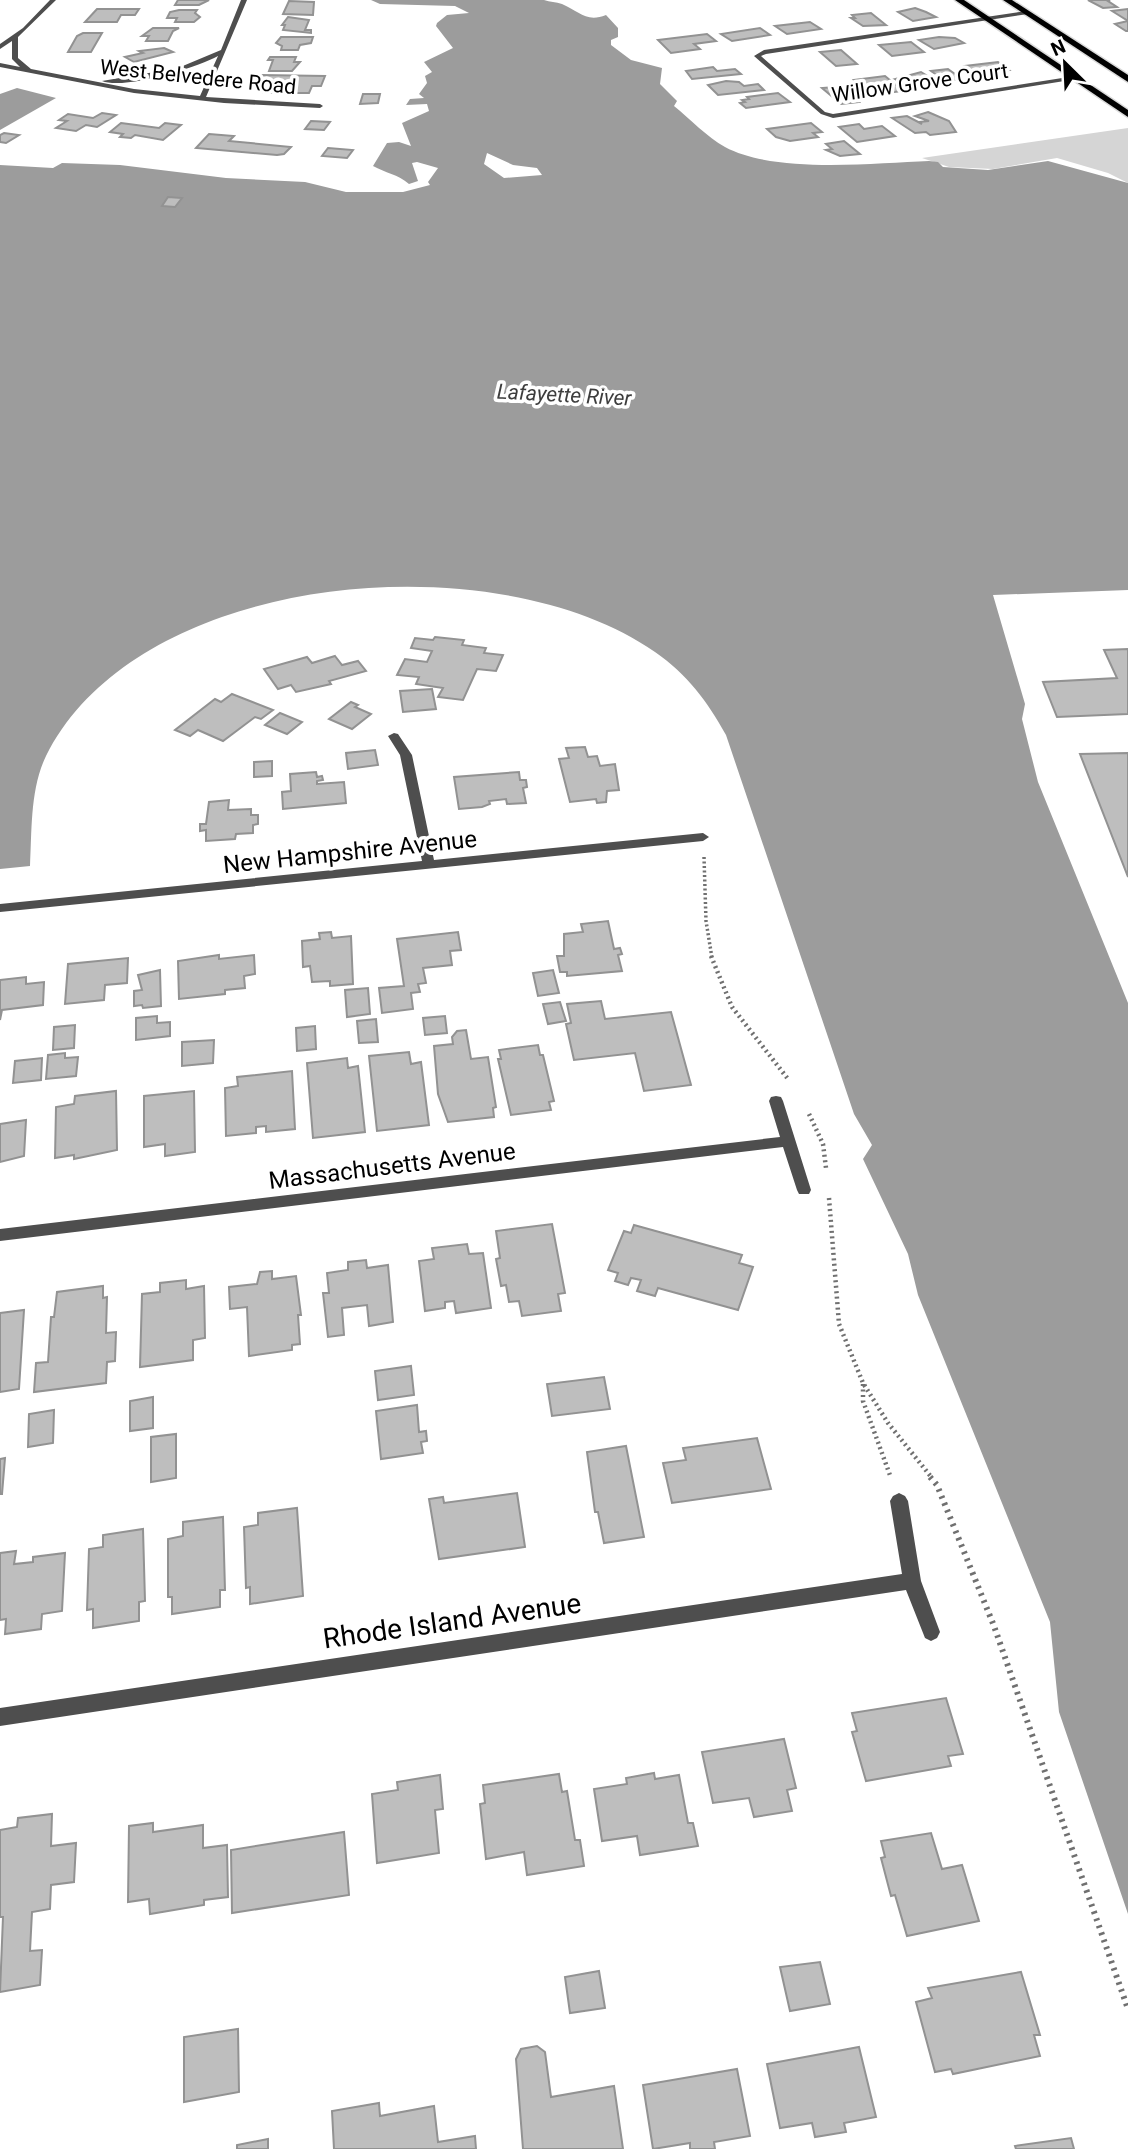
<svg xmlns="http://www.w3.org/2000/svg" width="1128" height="2149" font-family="Roboto,sans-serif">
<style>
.green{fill:#d5d5d5}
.water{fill:#9c9c9c;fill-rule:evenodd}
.building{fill:#bebebe;stroke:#929292;stroke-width:2}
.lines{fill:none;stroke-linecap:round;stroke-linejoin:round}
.primary-casing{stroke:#dbdbdb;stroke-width:3}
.path-far2{stroke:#707070;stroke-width:3.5;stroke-dasharray:2 2.5;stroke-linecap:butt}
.path-far1{stroke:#707070;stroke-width:4.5;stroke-dasharray:2 3.5;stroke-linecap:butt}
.path{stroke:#707070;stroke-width:6;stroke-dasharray:2.5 5;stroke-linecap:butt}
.minor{fill:#4e4e4e;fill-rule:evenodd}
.primary{fill:#000;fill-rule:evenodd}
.labels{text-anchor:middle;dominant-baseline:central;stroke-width:7;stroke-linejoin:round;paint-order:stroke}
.far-street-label{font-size:21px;fill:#000;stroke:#fff}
.far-water-label{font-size:21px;font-style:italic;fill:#3d3d3d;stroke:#fff}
.street-label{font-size:24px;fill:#000;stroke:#fff}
.near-street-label{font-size:28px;fill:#000;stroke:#fff}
</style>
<rect width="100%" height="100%" fill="#fff"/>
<path class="green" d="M1128,128V183L1108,173L1057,158L993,169L949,167L922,158Z"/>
<g class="water">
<path d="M371,0H544C550,2 556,2 562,4C579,11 586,23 606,15L618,28V37L611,40V45L631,60L662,68L660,84L677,101L674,106C690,119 707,137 725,147C775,174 873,163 929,161L938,162L943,167L988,170L1048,161L1128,183V590L993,595L1025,704L1022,719L1038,782L1128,1003V1914L1059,1712L1050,1622L918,1295L908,1254L863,1159L872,1145L854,1114L726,735C707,701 687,674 655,652C497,541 139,569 46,756C30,789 32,830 30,866L0,869V165L53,168L62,163L120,165L226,178L305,182L346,192H403L430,185L428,182L438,168L417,162L412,163L418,181L409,184C398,174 385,173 373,166L387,143L399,142L411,146L402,123L429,111L427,104L406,105L410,99L424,98L419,94L427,83L425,76L432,72L424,62L453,48L436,26L437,23L447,15L469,13L455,6L380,4ZM487,153L513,165L537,168L542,175L504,178L484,164Z"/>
<path d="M17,88L56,98L0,130V94Z"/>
</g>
<g class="building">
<path d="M178,0H209L199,5H175Z"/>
<path d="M1088,0H1110L1108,1L1117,7L1103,8Z"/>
<path d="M289,1L314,2L313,15L283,14Z"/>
<path d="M915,8L926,12L936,17L913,21L898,12Z"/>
<path d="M97,9H139L135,15H121L117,22H85Z"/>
<path d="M1128,9V31H1126L1115,24L1128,21L1112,11Z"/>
<path d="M179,10H197L195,13L200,17L194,22H175L177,18H167L170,12Z"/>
<path d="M871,13L886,25L863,26L851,18H855L852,15Z"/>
<path d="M288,17L309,20L305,30H311V33L283,30L285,25H282Z"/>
<path d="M810,22L821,29L787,34L775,26Z"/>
<path d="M153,28H179L173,31L168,41H146L149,36H142Z"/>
<path d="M760,28L770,35L732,41L721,34Z"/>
<path d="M83,33H102L91,52H68L77,36Z"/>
<path d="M707,34L716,41L694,44L700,49L671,53L658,40Z"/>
<path d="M281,37H313L311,43L300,45L298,50H281L282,46L276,43Z"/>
<path d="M939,37L955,38L964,43L934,49L919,40Z"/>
<path d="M911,42L924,52L892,56L879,45Z"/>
<path d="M164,48L173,52L134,62L125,57L143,53L139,51Z"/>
<path d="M841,50L857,64L836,66L820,52Z"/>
<path d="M270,57H296L294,62H300L292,71H269L273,60H268Z"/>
<path d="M998,62L1009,70L976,74L965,66Z"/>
<path d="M713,67L717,71L735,69L741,74L692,79L686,71Z"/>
<path d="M948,69L962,79L945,81L931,71Z"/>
<path d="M921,72L939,83L907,86L895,79Z"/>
<path d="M261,75L325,76L321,86H312L309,93H264L267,87H273L275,81H259Z"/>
<path d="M885,76L903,91L885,93L879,89L865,90L854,80Z"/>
<path d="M726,81L739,82L744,86L758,84L764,90L718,95L708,85Z"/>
<path d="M848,86L854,92H849L859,102L841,104L822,88Z"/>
<path d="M778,93L790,102L746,108L740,103L745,102L742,100L749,99L747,97Z"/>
<path d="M363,94H380L378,103L360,104Z"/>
<path d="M928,112L949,121L956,132L930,135L926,132L915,133L892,118L907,116L922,124L919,122L929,121L915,116Z"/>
<path d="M102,113L116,115L97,127L86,125L76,131L56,128L67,121L59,120L68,114L93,118Z"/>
<path d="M311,121L330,122L324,130L305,129Z"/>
<path d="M121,123L159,128L165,123L181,125L163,140L135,135L131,138L120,137L123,134L110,132Z"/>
<path d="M811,123L822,132L813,133L818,137L790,141L776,137L767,129Z"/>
<path d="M859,124L864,129L882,126L895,136L857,142L839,127Z"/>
<path d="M4,133L19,135L6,143L0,142V135Z"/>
<path d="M209,134L234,136L229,141L291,147L284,154L277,155L196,148Z"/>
<path d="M844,141L860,154L840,156L826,150L832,149L826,144Z"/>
<path d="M328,148L353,150L347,158L322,156Z"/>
<path d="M168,197L182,198L175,207L162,206Z"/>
<path d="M435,637L464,640L462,645L486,648L484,653L503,655L496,671L477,669L463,700L438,697L443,688L416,684L419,677L397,675L405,659L427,662L432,651L411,648L415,638L433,640Z"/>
<path d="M1128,649V714L1057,717L1043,682L1117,678L1104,650Z"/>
<path d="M335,656L342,665L358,661L366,671L329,681L331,684L296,692L291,685L278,689L264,669L307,657L312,663Z"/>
<path d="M432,689L436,709L403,712L400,691Z"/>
<path d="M232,694L273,710L261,719L255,717L223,741L198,730L190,736L175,730L215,699L221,702Z"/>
<path d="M351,702L358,705L355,707L371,714L352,729L329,719Z"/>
<path d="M280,713L302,722L287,734L265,725Z"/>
<path d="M585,747L588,757L597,756L600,766L615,764L619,790L607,791L606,802L597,803L596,799L570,802L559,759L569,758L566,748Z"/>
<path d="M375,750L378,765L348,769L346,753Z"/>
<path d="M1128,753V877L1080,754Z"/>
<path d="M272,761V776L254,777V762Z"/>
<path d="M316,772L317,777L322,776L323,780L317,781V784L344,782L346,803L283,809L282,792L291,791L290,774Z"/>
<path d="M519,772L520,780H526L527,787L523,788L526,803L507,804L506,799L489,801L490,804L482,807L459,809L454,777Z"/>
<path d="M229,800L228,810L251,809V815H258V824L253,825V833L236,834L235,839L206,841V830L200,831V824H206L209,802Z"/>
<path d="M608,921L614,949L620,948L622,954L618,955L622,971L567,976V972H560L557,956H564V934L583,932L581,924Z"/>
<path d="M331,932L332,938L351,936L353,984L330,986V981L312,982L310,966L303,967L302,941L320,939L319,933Z"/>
<path d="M458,932L461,950L450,951L452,965L423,968L426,983L418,984L420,992L411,993L413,1009L382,1013L379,988L404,986L397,939Z"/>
<path d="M219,955V959L254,955L255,974L244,976L245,988L225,990V994L179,999L178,961Z"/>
<path d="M128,958L127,983L105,985L104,1000L65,1004L68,964Z"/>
<path d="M160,970L161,1006L143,1008L142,1005L134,1006V991L142,990L138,975Z"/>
<path d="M553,970L559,993L538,996L533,973Z"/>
<path d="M26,977V984L44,982L43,1005L2,1010L0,1020V980Z"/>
<path d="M368,988L370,1014L347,1017L345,990Z"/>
<path d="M601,1001L605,1019L671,1012L691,1085L644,1091L635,1053L574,1060L566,1024L571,1023L567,1004Z"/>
<path d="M560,1002L566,1021L548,1024L543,1004Z"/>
<path d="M157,1016V1023L170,1022V1036L136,1040V1018Z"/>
<path d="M445,1016L447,1033L425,1035L423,1018Z"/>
<path d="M376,1019L378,1042L359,1043L357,1021Z"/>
<path d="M75,1025L74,1048L53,1050L54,1027Z"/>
<path d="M315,1026L316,1049L297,1051L296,1028Z"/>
<path d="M466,1030L471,1059L488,1057L496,1107L493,1108L494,1117L448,1122L438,1094L434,1046L453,1044L452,1037L457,1031Z"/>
<path d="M214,1040L213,1063L182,1066V1042Z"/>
<path d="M538,1045L540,1055H543L554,1101L549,1102L551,1110L511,1115L498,1059H501L499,1050Z"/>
<path d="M409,1052L411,1064L421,1062L429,1125L377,1131L369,1056Z"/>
<path d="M65,1053V1058L78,1057L76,1076L46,1079L48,1055Z"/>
<path d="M42,1058L41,1080L13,1083L15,1061Z"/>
<path d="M347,1058L348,1068L358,1066L365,1132L313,1138L307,1063Z"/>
<path d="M292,1071L295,1129L266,1132V1126L256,1127V1133L226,1136L225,1088L238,1086L237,1077Z"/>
<path d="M116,1091L117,1150L74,1159V1155L55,1158L56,1107L74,1104L75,1096Z"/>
<path d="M194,1091L195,1152L165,1156V1144L144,1147V1096Z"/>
<path d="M26,1120L24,1156L0,1162V1124Z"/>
<path d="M552,1224L565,1293L558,1294L561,1311L522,1316L519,1301L509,1302L506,1285L501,1286L496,1259L500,1258L496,1231Z"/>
<path d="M634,1225L742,1255L739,1263L753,1267L738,1310L658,1288L655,1296L637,1291L641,1280L631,1278L628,1285L615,1281L618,1273L608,1270L624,1231L631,1233Z"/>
<path d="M467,1244L469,1254L483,1253L491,1308L456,1313L454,1301L445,1302V1308L425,1311L419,1261L434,1259L432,1248Z"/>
<path d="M366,1260L367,1268L388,1265L393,1322L369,1326L367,1305L342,1308L344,1335L328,1337L323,1293H329L327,1273L348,1270V1262Z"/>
<path d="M272,1271V1279L296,1276L301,1315H298L300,1344L292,1345V1350L249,1356L247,1307L230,1309L229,1287L257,1284L260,1272Z"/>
<path d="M186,1280V1289L204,1286L205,1338L193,1340V1360L140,1367L142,1294L160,1292V1283Z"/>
<path d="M103,1286V1298L107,1297L106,1333L116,1332L115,1361L107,1362L106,1383L34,1392L36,1363L48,1362L51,1317H54L57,1292Z"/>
<path d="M24,1310L19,1389L0,1392V1313Z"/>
<path d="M411,1366L414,1395L378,1400L375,1371Z"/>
<path d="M604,1377L610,1409L552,1416L547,1384Z"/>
<path d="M153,1397V1428L130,1431V1401Z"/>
<path d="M417,1405L419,1432L426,1431L427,1441L421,1442L423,1453L381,1459L376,1411Z"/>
<path d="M54,1410L53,1443L28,1447L29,1414Z"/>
<path d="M176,1434V1478L151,1482V1437Z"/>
<path d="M757,1438L771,1489L672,1503L663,1463L686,1460L683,1448Z"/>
<path d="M626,1446L644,1537L604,1543L598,1512H595L587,1452Z"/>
<path d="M5,1458L2,1494H0V1459Z"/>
<path d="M517,1493L525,1547L439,1559L429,1499L443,1497L444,1503Z"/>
<path d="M297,1508L303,1596L250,1604V1587L246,1588L244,1527L258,1525V1513Z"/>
<path d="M223,1517L225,1590H220V1607L172,1614V1597H168V1539L183,1536V1522Z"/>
<path d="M143,1529L145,1601L139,1602V1621L93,1628V1609L87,1610L89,1549L103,1547V1535Z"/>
<path d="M16,1551L14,1564L33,1562V1557L65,1553L62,1611L42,1614L41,1629L5,1634L6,1619L0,1620V1553Z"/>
<path d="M946,1698L963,1754L948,1756L951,1766L866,1781L852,1732L857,1731L852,1713Z"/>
<path d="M784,1739L796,1788L787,1790L792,1811L754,1817L749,1798L713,1803L702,1752Z"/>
<path d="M654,1773L655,1779L679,1775L688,1823H693L698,1846L640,1855L637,1836L602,1841L594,1789L627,1784L626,1778Z"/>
<path d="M559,1774L562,1792L567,1791L575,1840H580L584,1866L527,1875L524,1852L486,1859L480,1804L485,1803L483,1785Z"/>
<path d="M440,1775L443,1809L435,1810L439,1853L377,1863L372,1794L398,1790L397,1782Z"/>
<path d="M52,1814L51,1846L76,1843L74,1882L51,1885L50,1909L32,1912L30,1951L42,1950L40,1985L0,1992L3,1917H0V1830L17,1827L18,1818Z"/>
<path d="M153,1823V1832L203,1825V1848L227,1845L228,1897L204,1900V1905L150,1914L149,1899L128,1902L129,1826Z"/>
<path d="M344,1832L349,1895L232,1913L231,1850Z"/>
<path d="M931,1833L942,1869L962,1865L979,1921L907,1936L895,1895L891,1896L881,1858L885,1857L881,1841Z"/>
<path d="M820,1962L830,2004L790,2011L780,1967Z"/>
<path d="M599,1971L605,2008L570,2013L565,1977Z"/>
<path d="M1021,1972L1040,2035H1034L1040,2056L953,2074L951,2069L935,2072L916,2002L932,1998L928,1988Z"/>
<path d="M238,2029L239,2092L184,2102V2037Z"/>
<path d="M537,2046L545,2052L551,2097L614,2086L623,2149H523L516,2059L521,2049Z"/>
<path d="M859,2047L876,2117L844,2123L846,2132L815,2137L812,2123L780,2128L767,2064Z"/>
<path d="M737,2069L750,2136L714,2142L715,2149H690V2143L653,2149L643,2085Z"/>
<path d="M379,2103L380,2116L434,2106L438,2142L475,2136L476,2149H334L332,2111Z"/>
<path d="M1071,2138L1074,2149H1016L1015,2146Z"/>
<path d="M268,2139V2149H237V2145Z"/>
</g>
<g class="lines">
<g class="primary-casing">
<g id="primary">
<path d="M955,0H964L1128,110V117Z"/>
<path d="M1003,0H1012L1128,75V82Z"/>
</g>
</g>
<path class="path-far2" d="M704,857L706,921L712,958"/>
<g class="path-far1">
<path d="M711,956L732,1007L788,1079"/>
<path d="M809,1114L823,1144L826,1168"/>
<path d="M829,1198L839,1324L863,1383L888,1423L932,1478"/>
<path d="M863,1384V1401L891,1478"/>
</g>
<path class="path" d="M930,1477L937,1485L994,1626L1128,2009"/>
<g class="minor">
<path d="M50,0H56L18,37V58L31,69L134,89L200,96L218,56C196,68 124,90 102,81L178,68L221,50L241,0H247L206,97L320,104L323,106L320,108L224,103L134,93L0,67V63L20,67L12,59V41L0,49V44L23,28Z"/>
<path d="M1026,11L1028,14L766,54L761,56L825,112L833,114L1075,76L1077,79L833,118L821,114L754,56L764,50Z"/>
<path d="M394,733L398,734L412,755L434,860L703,833L709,837L703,841L0,912V904L422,861L400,755L388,736Z"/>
<path d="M776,1096L781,1097L783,1101L811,1190L809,1194H799L797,1190L783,1147L0,1241V1229L780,1137L769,1101L771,1097Z"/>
<path d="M899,1493L905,1496L908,1501L921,1581L940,1632L937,1638L931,1641L925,1638L906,1590L0,1726V1708L902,1574L890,1501L893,1496Z"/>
</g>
<use href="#primary" class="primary"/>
</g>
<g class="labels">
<g class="far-street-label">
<text transform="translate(198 77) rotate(6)">West Belvedere Road</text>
<text transform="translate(920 83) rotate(-8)">Willow Grove Court</text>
</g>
<g class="far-water-label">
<text transform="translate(564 395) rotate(3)">Lafayette River</text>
</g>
<g class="street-label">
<text transform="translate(350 852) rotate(-6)">New Hampshire Avenue</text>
<text transform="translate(392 1166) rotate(-7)">Massachusetts Avenue</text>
</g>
<g class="near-street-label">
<text transform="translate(452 1621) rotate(-8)">Rhode Island Avenue</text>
</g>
</g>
<g transform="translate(1065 63) rotate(336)" stroke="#ffffff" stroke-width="5" paint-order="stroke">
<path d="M0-5L12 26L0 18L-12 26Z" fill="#000000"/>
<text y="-10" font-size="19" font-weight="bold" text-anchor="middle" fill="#000000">N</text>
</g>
</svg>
